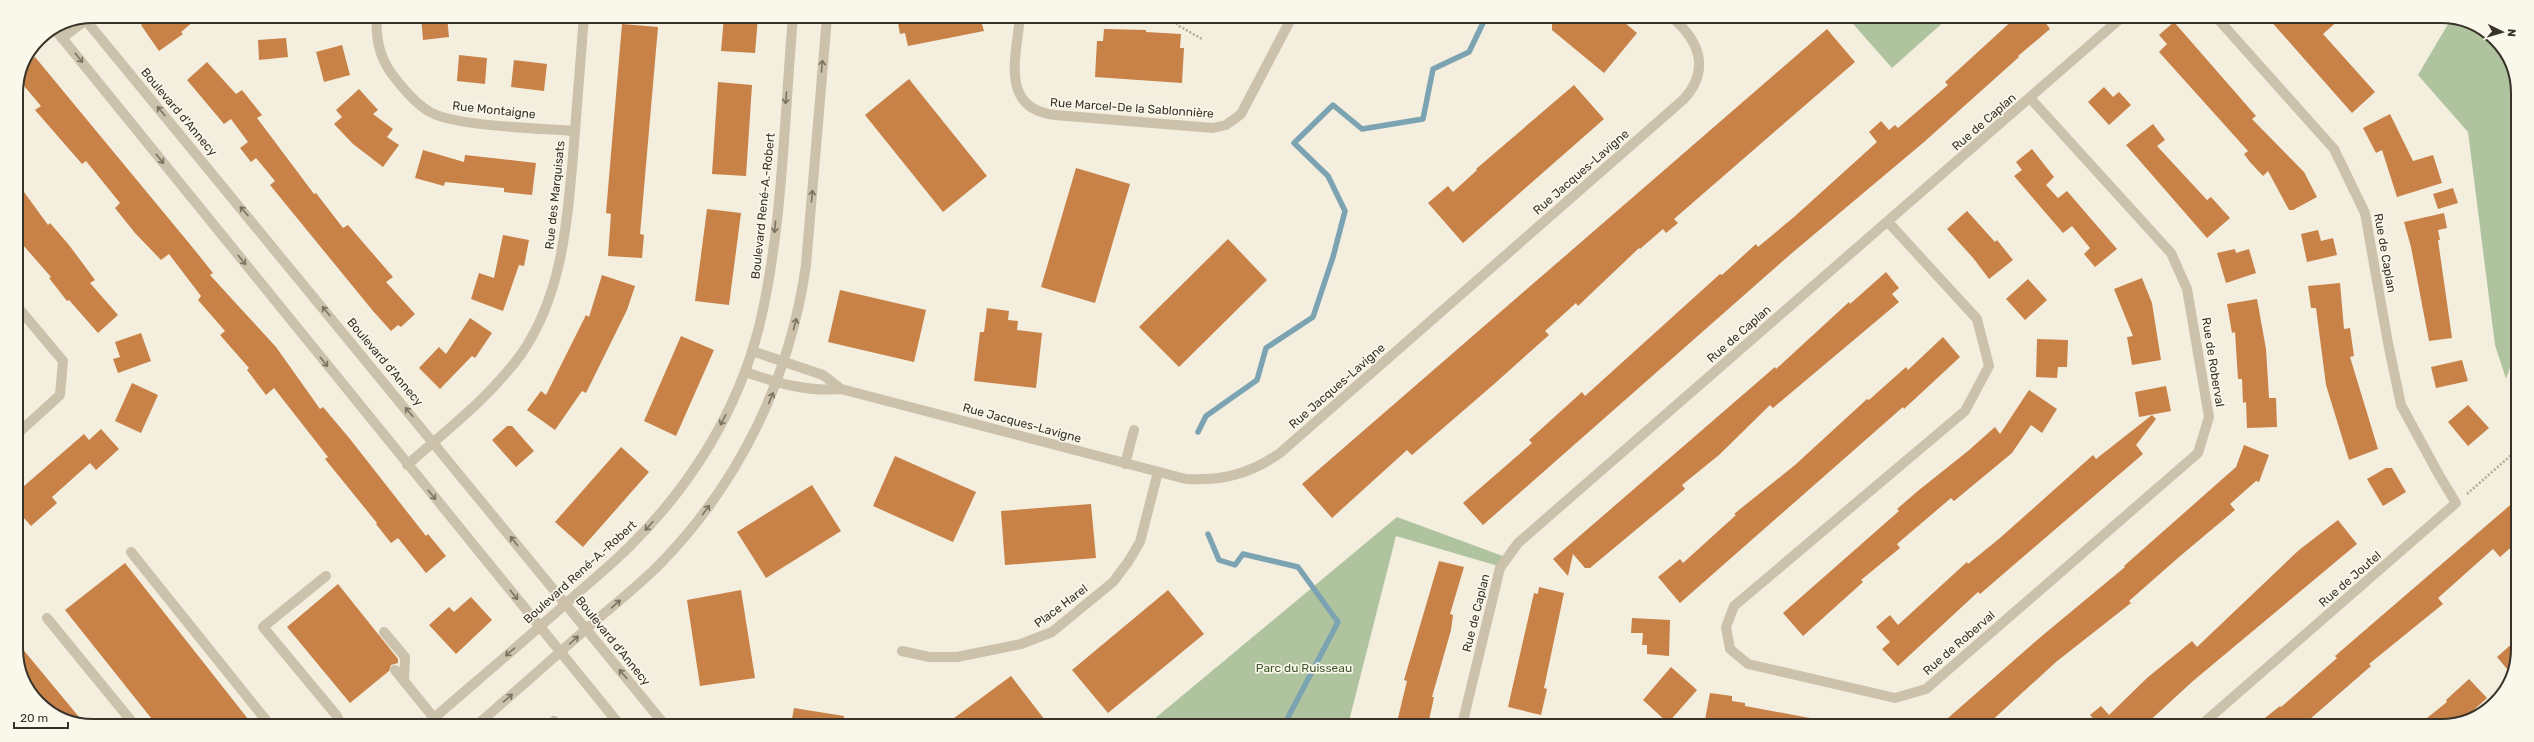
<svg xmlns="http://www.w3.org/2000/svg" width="2534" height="742" font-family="Rubik,sans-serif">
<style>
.green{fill:#aec39e}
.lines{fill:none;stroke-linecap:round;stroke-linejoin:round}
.stream{stroke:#7ca3b1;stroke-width:5.5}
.building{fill:#c88248}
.path{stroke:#b8ab94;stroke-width:2.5;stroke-dasharray:2 2;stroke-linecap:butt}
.service{stroke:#ccc1aa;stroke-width:10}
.minor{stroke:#ccc1aa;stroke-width:10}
.tertiary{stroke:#ccc1aa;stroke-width:10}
.oneway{stroke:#7b7263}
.labels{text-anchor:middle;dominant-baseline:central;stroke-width:3.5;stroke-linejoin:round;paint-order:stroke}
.street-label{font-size:12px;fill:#393229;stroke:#faf7eb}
.park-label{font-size:12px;fill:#3f582d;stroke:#faf7eb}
.rim{fill:none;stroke:#393229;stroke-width:2}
</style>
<rect width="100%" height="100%" fill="#f3eede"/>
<g class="green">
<path d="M1848,18H1948L1892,68Z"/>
<path d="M2451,19H2461L2502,46L2518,87L2517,348L2506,379L2495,345L2468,132L2418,75Z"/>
<path d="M1397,517L1508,558L1505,568L1396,536L1348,725H1147Z"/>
</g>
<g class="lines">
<g class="stream">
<path d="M1198,432L1206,416L1257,380L1266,348L1313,317L1333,257L1345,211L1328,176L1294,143L1333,105L1362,129L1423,119L1433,69L1469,52L1483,23L1476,18"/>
<path d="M1208,534L1219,560L1235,565L1243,554L1298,567L1338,622L1284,725"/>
</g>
</g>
<g class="building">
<path d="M154,16H200L181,32L183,34L159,51L141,25Z"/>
<path d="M421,16H447L449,37L423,40Z"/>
<path d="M724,17H758L755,53L721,51Z"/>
<path d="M897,17H980L984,31L908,46L905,33L900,34Z"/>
<path d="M1557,18H1619L1637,33L1604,73L1552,30V24Z"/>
<path d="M2015,18H2042L2050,29L2018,56L2019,57L1924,142L1792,253L1483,525L1463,503L1532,443L1529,440L1582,392L1585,396L1720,274L1722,275L1756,244L1758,247L1794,217L1877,142L1869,132L1881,121L1889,130L1895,125L1898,128L1948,85L1945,82Z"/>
<path d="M2268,18L2340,19L2323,34L2375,92L2352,113Z"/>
<path d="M2174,22L2256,116L2252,119L2304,172L2317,197L2293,210H2289L2268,171L2263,176L2250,162L2244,154L2248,151L2159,52L2167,44L2159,35Z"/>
<path d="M622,24L658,27L640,234L644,235L642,258L608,256L611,214L606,213Z"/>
<path d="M1104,29L1146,30V32L1181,34L1180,48H1184L1182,83L1095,77L1097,41H1103Z"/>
<path d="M1827,29L1855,62L1674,219L1678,223L1666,233L1663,229L1640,249L1639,248L1578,306L1576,303L1545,331L1549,335L1493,385L1412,455L1407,450L1332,518L1302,484Z"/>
<path d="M286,38L288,57L259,60L258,40Z"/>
<path d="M342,45L350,75L324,82L316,52Z"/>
<path d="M459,55L487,58L485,84L457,81Z"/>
<path d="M35,57L193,248L213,273L210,275L276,347L320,409L323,407L350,439L426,536L428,534L446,556L426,573L398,538L391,543L376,524L377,523L325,459L328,457L274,388L266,395L247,370L249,368L220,335L225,331L198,300L201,296L169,254L161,260L135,233L115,208L120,203L86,161L82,164L35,110L41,106L19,80L21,70Z"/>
<path d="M514,60L547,64L544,91L511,87Z"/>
<path d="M207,62L236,94L242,90L262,115L257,118L314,194L316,193L343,228L348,225L393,277L386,282L415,314L401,327L398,325L391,331L373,311L270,185L275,181L256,158L251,162L240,148L248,142L231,119L224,124L187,80Z"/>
<path d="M909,79L987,176L943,212L865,115Z"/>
<path d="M718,82L752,85L746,176L712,174Z"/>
<path d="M1574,85L1604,119L1463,243L1428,203L1448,186L1453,192L1477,170L1476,169Z"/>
<path d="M2104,87L2113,97L2119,92L2131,105L2109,125L2088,102Z"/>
<path d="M359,89L378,110L373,114L393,129L387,137L399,145L383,167L353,144L334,124L342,117L336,110Z"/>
<path d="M2390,114L2413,161L2433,155L2442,183L2397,197L2382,150L2376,153L2363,128Z"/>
<path d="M2153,124L2165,140L2157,146L2207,200L2211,197L2230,218L2207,238L2126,145Z"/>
<path d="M2032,149L2054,177L2046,185L2058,198L2067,191L2117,249L2095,267L2084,254L2090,248L2072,226L2063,233L2014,176L2022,170L2016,162Z"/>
<path d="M423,150L464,162L465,155L536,163L532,195L504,192V188L445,182L444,186L415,178Z"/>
<path d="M1076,168L1130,184L1095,303L1041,287Z"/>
<path d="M16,181L48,225L50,223L69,245L95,280L90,283L118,315L98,333L69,300L67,301L49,278L51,277L16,237Z"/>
<path d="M2453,188L2458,203L2438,209L2433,194Z"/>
<path d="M707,209L741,213L729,305L695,301Z"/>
<path d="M1967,211L1995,242L1997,240L2013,260L1989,279L1974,259L1947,229Z"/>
<path d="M2444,213L2447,228L2438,230L2440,240H2438L2452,338L2429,341L2411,247L2404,222Z"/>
<path d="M2318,230L2321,241L2333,238L2337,255L2307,262L2301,234Z"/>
<path d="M503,235L529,240L524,266L519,265L503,311L471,299L479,273L494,278Z"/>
<path d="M1228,239L1267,280L1179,367L1139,327Z"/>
<path d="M2235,249L2236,253L2249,249L2256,273L2226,283L2217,253Z"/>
<path d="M1886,272L1899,288L1892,294L1899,302L1773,408L1770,405L1719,455L1682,485L1685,489L1590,568H1585L1573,554L1568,576L1553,559L1775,367L1776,369L1849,302L1850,304Z"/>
<path d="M602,275L635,286L627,310L586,393L582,391L555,430L527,410L541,391L546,395L586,315L589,317Z"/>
<path d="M2142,278L2152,303L2161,360L2132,365L2127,337L2133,336L2114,289Z"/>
<path d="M2028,279L2047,300L2025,320L2006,299Z"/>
<path d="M2340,283L2344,329L2350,328L2354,356L2350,357L2378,449L2349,460L2326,385L2316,308H2311L2308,286Z"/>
<path d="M840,290L926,310L914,362L828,342Z"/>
<path d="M2257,299L2266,349L2269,398H2276L2277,427L2247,428L2246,402L2243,403L2242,379H2238L2235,332L2232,333L2227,304Z"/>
<path d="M987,308L1009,311L1008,320L1018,321L1017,330L1042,333L1036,388L974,381L980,332H984Z"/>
<path d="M470,318L492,333L475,358L472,356L440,389L419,368L439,347L446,354Z"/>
<path d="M141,333L151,361L118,373L113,359L120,357L115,342Z"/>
<path d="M681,336L714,350L676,436L644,421Z"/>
<path d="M1943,337L1960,357L1904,409L1903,407L1680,603L1658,577L1680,559L1683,563L1736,515L1734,514L1795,465L1867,399L1869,400L1906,367L1908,370Z"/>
<path d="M2037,339L2068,340L2067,367H2058L2057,378L2036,377Z"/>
<path d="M2462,360L2468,381L2436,388L2431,367Z"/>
<path d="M132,383L158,395L141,433L115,421Z"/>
<path d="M2166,386L2171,411L2139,417L2135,392Z"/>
<path d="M2029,390L2057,409L2042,433L2031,425L2012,453L1954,501L1951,498L1897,544L1900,548L1861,580L1863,582L1803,636L1783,613L1899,511L1897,509L1919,490L1968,451L1995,427L2000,434Z"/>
<path d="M2468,405L2489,428L2468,446L2448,422Z"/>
<path d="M2152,415L2156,419L2136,445L2143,454L1980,594L1978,592L1898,666L1882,649L1890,642L1876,627L1890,615L1898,625L1967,562L1968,564L2000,538L2093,455L2096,459Z"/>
<path d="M507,426H512L534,451L516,467L492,440Z"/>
<path d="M101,429L119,449L96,470L90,463L52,497L57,503L31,526L16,509V493L84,434L89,440Z"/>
<path d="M2244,445L2269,455L2259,482L2256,481L2230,504L2235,510L2179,557L2129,601L2131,603L2056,662L1987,725H1940L2043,635L2125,567L2124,566L2236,467Z"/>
<path d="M621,447L649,472L583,547L555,522Z"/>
<path d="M895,456L976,492L953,542L873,506Z"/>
<path d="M2386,468H2392L2406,492L2383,506L2367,479Z"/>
<path d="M812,485L841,531L766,578L737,532Z"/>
<path d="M2516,500V543L2500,557L2493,549L2438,598L2443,604L2369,664L2371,666L2302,726H2255L2280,706L2281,707L2337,658L2335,656Z"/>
<path d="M1091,504L1096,558L1005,565L1001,511Z"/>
<path d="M2338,520L2357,544L2193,681L2144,726H2097L2098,724L2090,715L2101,706L2109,715L2147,678L2192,641L2197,647L2299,550Z"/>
<path d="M1439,561L1464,567L1450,614L1453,615L1451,630L1432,697H1434L1428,725H1404L1405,720L1398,718L1407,681L1404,680Z"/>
<path d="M125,563L252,724L155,723L65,610Z"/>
<path d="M338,584L398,659V663L391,665L389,671L350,703L287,627Z"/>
<path d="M1539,587L1564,593L1544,688L1547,689L1541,715L1508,707L1534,593L1538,594Z"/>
<path d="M741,590L755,678L700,686L687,600Z"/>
<path d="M1168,590L1204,634L1108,713L1072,670Z"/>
<path d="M471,597L492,620L456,654L429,625L449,607L454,612Z"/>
<path d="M1632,618L1670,620L1669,656L1647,654V645H1642L1643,633H1631Z"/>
<path d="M16,641L84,723H73L35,700L16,655Z"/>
<path d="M2515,641V669L2512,675L2497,657Z"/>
<path d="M1671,667L1697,690L1668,723L1643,700Z"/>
<path d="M1011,676L1048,724H946Z"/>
<path d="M2469,679L2487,698L2465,718L2442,726H2417L2447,702L2446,700Z"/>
<path d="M1710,693L1732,696V701L1745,703V706L1810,718L1809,725H1704Z"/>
<path d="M794,708L844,716L843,724H791Z"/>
</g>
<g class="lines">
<g class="path">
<path d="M1171,17L1179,26L1202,39"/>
<path d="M2467,494L2516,451"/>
</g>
<g class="service">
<path d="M131,552L269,724"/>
<path d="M326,576L263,627L337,716L340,724"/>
<path d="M47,618L133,723"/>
<path d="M384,632L405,657L404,681"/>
<path d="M395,670L434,718"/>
<path d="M550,724L554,721L557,724"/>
</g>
<g class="minor">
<path d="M377,16C375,40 380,60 395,78C405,91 416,104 430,112C457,127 541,128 575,131"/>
<path d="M1020,17C1016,57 1000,109 1055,115L1213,128L1226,125L1241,114L1292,17"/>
<path d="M84,18L664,724"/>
<path d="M54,28L619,724"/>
<path d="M62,38L90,17"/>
<path d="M1888,222L1977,319L1989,366L1965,411L1734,606L1726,627L1730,649L1748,664L1895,698L1926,689L2198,453L2209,417L2187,289L2171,253L2031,99"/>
<path d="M16,305L63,361L60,395L16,435"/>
<path d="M752,351L823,375L841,389"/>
<path d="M745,372C778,383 806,392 841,389L1186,479C1222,481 1250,474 1280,453L1684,99C1710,70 1700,42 1673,18"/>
<path d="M1125,464L1134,430"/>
<path d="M407,465C447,430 491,396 522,353C562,294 567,224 573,156C577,109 580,63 584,17"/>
<path d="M902,651L929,657H957L1021,644L1052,632L1113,582L1128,562L1140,542L1158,472"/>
<path d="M1462,725L1500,568L1518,543L2121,18"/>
<path d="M2200,726L2456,503L2439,475L2401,405L2388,343L2365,213L2334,149L2217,18"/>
</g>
<g class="tertiary">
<path d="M427,724C472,685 517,647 561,608C584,587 608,568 630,546C691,486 738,410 759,327C783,228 784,118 793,17"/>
<path d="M478,724C514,693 550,661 585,630C610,608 636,588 660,564C740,482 790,378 806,265L827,17"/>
</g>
</g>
<defs><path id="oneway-shaft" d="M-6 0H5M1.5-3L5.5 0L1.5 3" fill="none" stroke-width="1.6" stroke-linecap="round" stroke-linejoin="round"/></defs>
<g class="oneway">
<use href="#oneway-shaft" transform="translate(79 58) rotate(51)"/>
<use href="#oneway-shaft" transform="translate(822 66) rotate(-85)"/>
<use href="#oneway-shaft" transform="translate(786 98) rotate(95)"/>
<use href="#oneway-shaft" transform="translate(161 111) rotate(-130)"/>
<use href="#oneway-shaft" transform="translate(160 159) rotate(51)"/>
<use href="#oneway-shaft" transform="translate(812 196) rotate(-85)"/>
<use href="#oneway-shaft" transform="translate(244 211) rotate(-130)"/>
<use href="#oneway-shaft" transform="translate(775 227) rotate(95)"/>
<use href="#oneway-shaft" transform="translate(242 260) rotate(51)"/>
<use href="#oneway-shaft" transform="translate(326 311) rotate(-130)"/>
<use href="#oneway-shaft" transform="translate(795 324) rotate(-75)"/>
<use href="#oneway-shaft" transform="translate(324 362) rotate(51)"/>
<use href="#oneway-shaft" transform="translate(771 398) rotate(-67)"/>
<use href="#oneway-shaft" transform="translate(409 412) rotate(-130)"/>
<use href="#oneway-shaft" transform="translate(723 420) rotate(118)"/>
<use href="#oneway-shaft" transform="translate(432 495) rotate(51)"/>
<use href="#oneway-shaft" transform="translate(706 510) rotate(-54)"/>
<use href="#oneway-shaft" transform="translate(649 526) rotate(132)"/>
<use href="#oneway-shaft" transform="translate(514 541) rotate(-129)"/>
<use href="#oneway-shaft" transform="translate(514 595) rotate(51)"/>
<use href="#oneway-shaft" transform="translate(616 604) rotate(-41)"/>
<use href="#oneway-shaft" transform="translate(574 640) rotate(-42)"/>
<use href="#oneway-shaft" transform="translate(510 652) rotate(139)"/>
<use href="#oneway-shaft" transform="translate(623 674) rotate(-130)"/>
<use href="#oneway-shaft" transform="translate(508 698) rotate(-41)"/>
</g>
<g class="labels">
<g class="street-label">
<text transform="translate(1132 108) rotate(4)">Rue Marcel-De la Sablonnière</text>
<text transform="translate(494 110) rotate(6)">Rue Montaigne</text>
<text transform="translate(179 112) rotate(50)">Boulevard d'Annecy</text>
<text transform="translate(1984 122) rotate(-41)">Rue de Caplan</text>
<text transform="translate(1581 172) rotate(-41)">Rue Jacques-Lavigne</text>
<text transform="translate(555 195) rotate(-84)">Rue des Marquisats</text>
<text transform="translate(763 206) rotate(-84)">Boulevard René-A.-Robert</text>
<text transform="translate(2385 253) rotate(80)">Rue de Caplan</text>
<text transform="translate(1739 334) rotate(-41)">Rue de Caplan</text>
<text transform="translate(385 362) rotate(50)">Boulevard d'Annecy</text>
<text transform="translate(2213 362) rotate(81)">Rue de Roberval</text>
<text transform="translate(1337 386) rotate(-41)">Rue Jacques-Lavigne</text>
<text transform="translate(1022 423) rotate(15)">Rue Jacques-Lavigne</text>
<text transform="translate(580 572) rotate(-42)">Boulevard René-A.-Robert</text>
<text transform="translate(2350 579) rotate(-41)">Rue de Joutel</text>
<text transform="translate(1061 606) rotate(-37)">Place Harel</text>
<text transform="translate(1476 613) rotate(-76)">Rue de Caplan</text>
<text transform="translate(613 641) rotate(51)">Boulevard d'Annecy</text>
<text transform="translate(1959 643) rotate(-41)">Rue de Roberval</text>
</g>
<g class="park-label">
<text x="1304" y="668">Parc du Ruisseau</text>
</g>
</g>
<path d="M0 0H2534V742H0ZM93 23H2441A70 70 0 0 1 2511 93V649A70 70 0 0 1 2441 719H93A70 70 0 0 1 23 649V93A70 70 0 0 1 93 23Z" fill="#faf7eb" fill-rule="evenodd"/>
<path class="rim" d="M93 23H2441A70 70 0 0 1 2511 93V649A70 70 0 0 1 2441 719H93A70 70 0 0 1 23 649V93A70 70 0 0 1 93 23Z"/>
<g transform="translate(2502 32) rotate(95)" stroke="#faf7eb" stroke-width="3" paint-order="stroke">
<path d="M0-3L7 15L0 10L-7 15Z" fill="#393229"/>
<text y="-6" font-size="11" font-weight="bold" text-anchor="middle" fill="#393229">N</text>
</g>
<path d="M14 722v6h54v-6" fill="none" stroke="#393229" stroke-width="2"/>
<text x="20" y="722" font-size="12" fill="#393229" stroke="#faf7eb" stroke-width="3" paint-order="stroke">20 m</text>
</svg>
